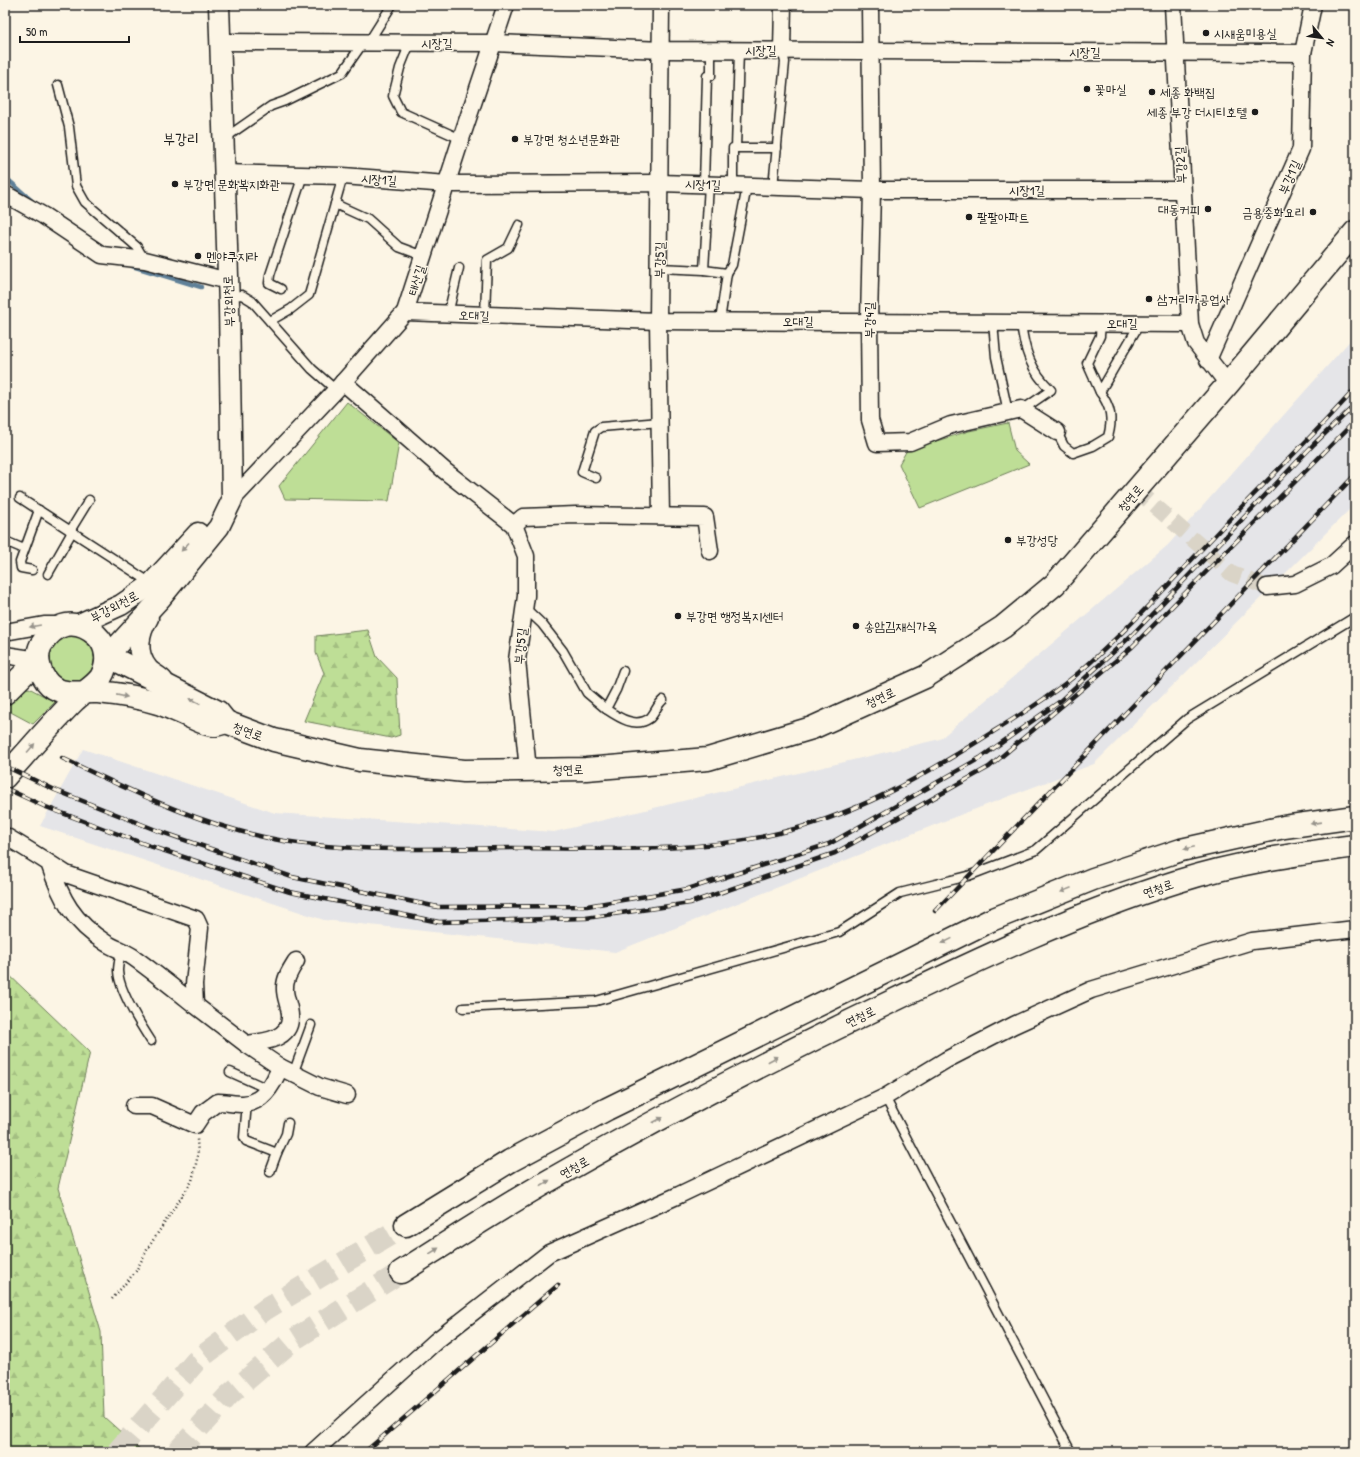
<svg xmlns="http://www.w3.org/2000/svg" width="1360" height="1457" font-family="'Patrick Hand','Poor Story',sans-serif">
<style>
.built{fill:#e5e5e8}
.green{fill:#bede96;stroke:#6d7d59}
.forest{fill:url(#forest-firs);stroke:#6d7d59}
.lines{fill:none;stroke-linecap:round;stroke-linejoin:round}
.stream{stroke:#5f8098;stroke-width:4.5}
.minor-tunnel{stroke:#dad4c7;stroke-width:16;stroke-dasharray:16 8;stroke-linecap:butt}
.trunk-tunnel{stroke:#dad4c7;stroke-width:22;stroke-dasharray:22 11;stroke-linecap:butt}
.service-casing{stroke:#1c1c1c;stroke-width:11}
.minor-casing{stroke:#1c1c1c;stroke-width:19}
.tertiary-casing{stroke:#1c1c1c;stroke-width:23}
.secondary-casing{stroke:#1c1c1c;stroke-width:25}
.trunk-casing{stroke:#1c1c1c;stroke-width:25}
.path{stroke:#1c1c1c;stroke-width:2.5;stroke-dasharray:1 3;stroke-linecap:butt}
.service{stroke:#fcf5e5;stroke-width:8}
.minor{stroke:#fcf5e5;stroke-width:16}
.tertiary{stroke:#fcf5e5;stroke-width:20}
.secondary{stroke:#fcf5e5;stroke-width:22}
.trunk{stroke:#fcf5e5;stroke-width:22}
.rail-casing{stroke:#1c1c1c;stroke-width:4.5}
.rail{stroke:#fcf5e5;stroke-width:3;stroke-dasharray:9;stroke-linecap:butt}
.oneway{fill:#97938b}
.poi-dot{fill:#1c1c1c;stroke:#fcf5e5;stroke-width:1.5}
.labels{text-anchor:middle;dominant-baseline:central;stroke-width:3;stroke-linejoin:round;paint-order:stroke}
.poi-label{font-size:13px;fill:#1c1c1c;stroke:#fcf5e5;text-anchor:start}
.street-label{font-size:13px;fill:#1c1c1c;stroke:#fcf5e5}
.quarter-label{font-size:15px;fill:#1c1c1c;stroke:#fcf5e5}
</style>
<defs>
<pattern id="forest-firs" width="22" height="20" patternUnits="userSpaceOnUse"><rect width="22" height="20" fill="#bede96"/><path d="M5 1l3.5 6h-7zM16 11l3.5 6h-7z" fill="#a3be81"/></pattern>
</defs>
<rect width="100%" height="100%" fill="#fcf5e5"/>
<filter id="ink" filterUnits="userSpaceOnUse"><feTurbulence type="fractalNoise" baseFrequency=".025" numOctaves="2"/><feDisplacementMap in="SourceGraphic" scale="8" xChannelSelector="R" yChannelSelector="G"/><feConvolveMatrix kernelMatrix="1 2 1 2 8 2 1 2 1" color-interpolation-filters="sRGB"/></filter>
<g filter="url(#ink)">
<path class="built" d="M1355,335V504L1094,764L952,818L615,952L324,920L40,826L83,749L275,813L554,832L940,739L1168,545Z"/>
<g class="green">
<path d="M347,402L399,443L389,501L285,499L279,486Z"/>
<path d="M1008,423L1015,451L1029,464L920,508L899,464L907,450L969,431Z"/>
<circle cx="73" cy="659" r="23"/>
<path d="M29,688L55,702L33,724L5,709L24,689Z"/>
</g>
<g class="forest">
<path d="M368,630L377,657L397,678L400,735L391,738L304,721L324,673L316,653V636Z"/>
<path d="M5,971L90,1052L58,1188L101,1332L104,1417L143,1452H5Z"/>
</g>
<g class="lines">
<g class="stream">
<path d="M5,177L32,201"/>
<path d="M132,266L201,287"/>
</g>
<path class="minor-tunnel" d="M1137,490L1232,574L1267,587"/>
<g class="trunk-tunnel">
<path d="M117,1452L196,1361L266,1309L406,1225"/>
<path d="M177,1452L229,1395L293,1340L401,1272"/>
</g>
<g class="service-casing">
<g id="service">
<path d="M368,43L392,5"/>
<path d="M410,43L400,68L393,96L401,112L461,139"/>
<path d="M58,85L69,127L76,186L85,202L137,247L144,259"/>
<path d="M225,138L271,106L285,101L342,73L363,43"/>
<path d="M736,148H777"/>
<path d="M704,184L707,76H711V50"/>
<path d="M733,185V148H736L739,50"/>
<path d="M773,187L785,62L782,50"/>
<path d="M335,204L368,219L399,247L423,256"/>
<path d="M659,268L704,270L709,184"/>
<path d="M704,270L727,273L732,265L747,186"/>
<path d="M281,289L269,283L270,275L303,175"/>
<path d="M229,296L242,295L252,301L312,369L336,390"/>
<path d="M448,314L459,268"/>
<path d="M485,315L487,260L508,248L519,225"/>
<path d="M270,321L291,309L309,295L343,176"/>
<path d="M720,321L727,273"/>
<path d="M993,322L996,357L1008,412"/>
<path d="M1021,322C1024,350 1031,371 1051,390L1022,410"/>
<path d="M1101,323L1100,336L1087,363L1100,392L1140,323"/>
<path d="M1057,432L1064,446L1073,453L1093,446L1108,437C1113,419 1111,407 1100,392"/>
<path d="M596,478L582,472L595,431L601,427L660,422"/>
<path d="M20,498L151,583"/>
<path d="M70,531L89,500"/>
<path d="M5,541L24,549"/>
<path d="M32,570L21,568L20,562L39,510"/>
<path d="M48,574L72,532"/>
<path d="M524,607L542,624L563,651L587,693L606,709L616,690L623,671"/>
<path d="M606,709C618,717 635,729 650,718C655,713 657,705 663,700"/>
<path d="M121,950C120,957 118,965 118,971C119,991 140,1024 151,1041"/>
<path d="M463,1008L596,1001L839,932L900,893L968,876L1036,850L1187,719L1355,617"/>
<path d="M230,1072L268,1089"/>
<path d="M293,1074L311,1025"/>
<path d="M885,1097L1071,1452"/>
<path d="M247,1103L244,1137L246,1141L277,1153L286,1134L288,1123"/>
<path d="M270,1172L277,1153"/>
</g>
</g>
<g class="minor-casing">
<g id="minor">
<path d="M870,5L872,190L869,321L870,420L877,443L910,442L951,425L1021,409L1057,432"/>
<path d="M1173,5L1190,324L1196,343L1228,384"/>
<path d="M220,42L494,43L662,50L1303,53"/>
<path d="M782,50L783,5"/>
<path d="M224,173L343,176L447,184L660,183L872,190H1182"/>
<path d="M5,194L44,216L102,255L145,260L228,281"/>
<path d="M405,312L658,321L1190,324"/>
<path d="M1208,360L1301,149L1303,53L1313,5"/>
<path d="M343,382L445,471L514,525L526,556V596L517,660L528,770"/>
<path d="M232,500L336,390L405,312L461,139L506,5"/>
<path d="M661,516L658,321L661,5"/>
<path d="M514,525L523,517L576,515L705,517L710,551"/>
<path d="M1267,587L1295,584L1331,566L1355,544"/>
<path d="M5,632L44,625H65"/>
<path d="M5,655L38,660"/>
<path d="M5,836C26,848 46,861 66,874L196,919L200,928L194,984L195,1005C175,989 154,972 133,957C124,951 114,948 106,943C73,922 61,899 49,863"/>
<path d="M195,1005L246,1044C262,1042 290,1040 290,1018C291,1008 284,997 285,987C285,978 291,969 296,961"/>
<path d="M280,1067L320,1087L347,1095"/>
<path d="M134,1106H152L195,1125L203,1113L218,1102C226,1102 234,1104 243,1104C263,1103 274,1083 280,1067L246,1044"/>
<path d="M313,1452L436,1341L549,1253L679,1195L885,1097L946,1060L1014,1025L1091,990L1252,941L1355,929"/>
</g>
</g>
<g class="tertiary-casing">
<g id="tertiary">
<path d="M148,618C138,634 135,654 148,669C152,674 159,676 163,681"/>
<path d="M77,625L121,605L149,586L198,533"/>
<path d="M106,655L114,649L161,598L219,527L232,500L229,306L219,5"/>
</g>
</g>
<g class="secondary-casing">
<g id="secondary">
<path d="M106,655L218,712L226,722"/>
<path d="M5,693L38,660"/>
<path d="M226,722L274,740L360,760L464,771L586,769L708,759L812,728L925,677L1003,627L1055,584L1228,384L1355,232"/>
<path d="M5,777C28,751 50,725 74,701C82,693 95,686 101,677C109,664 108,646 96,635C88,628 77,623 66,625C55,627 47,636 41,645C34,659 41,680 54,688C68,696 84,691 98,692C118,694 139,697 158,703C170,706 205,726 214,725C218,725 222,723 226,722"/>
</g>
</g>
<g class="trunk-casing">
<g id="trunk">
<path d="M406,1225L510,1161L607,1109L991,920L1093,879L1181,850L1284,827L1355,817"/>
<path d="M401,1272C450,1241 499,1209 550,1180C658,1118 769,1060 882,1006C979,959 1076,913 1179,881C1236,863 1296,854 1355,846"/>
</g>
</g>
<path class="path" d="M112,1299L136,1271L148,1248L192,1181L198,1155L197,1139"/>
<use href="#service" class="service"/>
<use href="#minor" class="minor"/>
<use href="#tertiary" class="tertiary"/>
<use href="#secondary" class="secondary"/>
<use href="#trunk" class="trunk"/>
<g class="rail-casing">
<g id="rail">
<path d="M62,758C133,792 206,828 284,841C359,853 436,848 512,848C598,848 686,854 770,835C851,818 922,777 991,733C1020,715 1049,697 1076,675C1132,627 1181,570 1232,517C1273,474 1316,433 1355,389"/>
<path d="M5,766L55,790L156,830L292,877L438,907L587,906L688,889L829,844L980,758L1059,702L1133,634L1314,444L1355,405"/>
<path d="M5,788L46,807L150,846L290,892L439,922L586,918L690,903L835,853L989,767L1132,647L1355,421"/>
<path d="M935,911L1355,475"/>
<path d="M365,1452L558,1285"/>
</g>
</g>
<use href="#rail" class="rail"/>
</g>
<defs><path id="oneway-solid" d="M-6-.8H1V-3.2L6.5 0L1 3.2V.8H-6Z"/></defs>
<g class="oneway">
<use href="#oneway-solid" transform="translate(185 547) rotate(132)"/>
<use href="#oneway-solid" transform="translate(35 626) rotate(170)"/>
<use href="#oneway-solid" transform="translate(122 696) rotate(11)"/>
<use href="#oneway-solid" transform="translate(195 701) rotate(-154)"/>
<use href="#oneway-solid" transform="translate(31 748) rotate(-49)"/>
<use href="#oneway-solid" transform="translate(1316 823) rotate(172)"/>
<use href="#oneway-solid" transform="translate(1189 848) rotate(168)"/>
<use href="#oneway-solid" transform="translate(1066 890) rotate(158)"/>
<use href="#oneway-solid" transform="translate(947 941) rotate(154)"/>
<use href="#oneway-solid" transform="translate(773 1059) rotate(-28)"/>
<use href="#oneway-solid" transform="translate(658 1120) rotate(-28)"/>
<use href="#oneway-solid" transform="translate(545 1183) rotate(-31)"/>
<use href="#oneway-solid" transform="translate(434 1251) rotate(-32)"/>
</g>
</g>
<g class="poi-dot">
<circle cx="1206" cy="33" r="4"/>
<circle cx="1087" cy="89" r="4"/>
<circle cx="1152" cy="92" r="4"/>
<circle cx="1255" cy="112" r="4"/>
<circle cx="515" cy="139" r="4"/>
<circle cx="175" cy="184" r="4"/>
<circle cx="1208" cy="209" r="4"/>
<circle cx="1313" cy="212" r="4"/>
<circle cx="969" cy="217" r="4"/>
<circle cx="198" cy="256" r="4"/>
<circle cx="1149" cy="299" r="4"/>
<circle cx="1008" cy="540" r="4"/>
<circle cx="678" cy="616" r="4"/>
<circle cx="856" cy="626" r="4"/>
</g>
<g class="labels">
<g class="poi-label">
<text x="1214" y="33">시새움미용실</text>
<text x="1095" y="89">꽃마실</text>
<text x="1160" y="92">세종 화백집</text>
<text x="1247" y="112" text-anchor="end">세종 부강 더시티호텔</text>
<text x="523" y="139">부강면 청소년문화관</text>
<text x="183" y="184">부강면 문화복지화관</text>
<text x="1200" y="209" text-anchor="end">대동커피</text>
<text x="1305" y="212" text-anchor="end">금용중화요리</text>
<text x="977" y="217">팔팔아파트</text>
<text x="206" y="256">멘야쿠지라</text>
<text x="1157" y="299">삼거리카공업사</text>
<text x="1016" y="540">부강성당</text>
<text x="686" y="616">부강면 행정복지센터</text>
<text x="864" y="626">송암김재식가옥</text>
</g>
<g class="street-label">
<text x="437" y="43">시장길</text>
<text x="761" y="50">시장길</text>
<text x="1085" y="52">시장길</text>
<text transform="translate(1180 165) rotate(-93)">부강2길</text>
<text transform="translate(1289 177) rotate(-66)">부강1길</text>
<text transform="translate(379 179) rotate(4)">시장1길</text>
<text transform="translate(703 184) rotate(2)">시장1길</text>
<text x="1027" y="190">시장1길</text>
<text transform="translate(659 260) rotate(-89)">부강5길</text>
<text transform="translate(416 280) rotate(-73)">태산길</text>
<text transform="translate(228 301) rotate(-92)">부강외천로</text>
<text transform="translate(474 315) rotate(2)">오대길</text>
<text transform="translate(869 320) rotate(-90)">부강4길</text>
<text x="798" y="321">오대길</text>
<text x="1122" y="323">오대길</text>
<text transform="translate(1130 498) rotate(-49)">청연로</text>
<text transform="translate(114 606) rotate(-28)">부강외천로</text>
<text transform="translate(520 646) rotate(-85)">부강5길</text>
<text transform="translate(880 697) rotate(-24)">청연로</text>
<text transform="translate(248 731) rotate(20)">청연로</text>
<text transform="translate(568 769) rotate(-1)">청연로</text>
<text transform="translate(1158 888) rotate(-19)">연청로</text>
<text transform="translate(860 1016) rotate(-26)">연청로</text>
<text transform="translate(574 1167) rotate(-29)">연청로</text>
</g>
<g class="quarter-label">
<text x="181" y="138">부강리</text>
</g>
</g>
<rect width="1360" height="1457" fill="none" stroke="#fcf5e5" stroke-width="20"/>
<rect x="10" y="10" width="1340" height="1437" fill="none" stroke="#1c1c1c" stroke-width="1.5" filter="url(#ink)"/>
<g transform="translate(1322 38) rotate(119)" stroke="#fcf5e5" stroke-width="3" paint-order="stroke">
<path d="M0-3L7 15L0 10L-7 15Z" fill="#1c1c1c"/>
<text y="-6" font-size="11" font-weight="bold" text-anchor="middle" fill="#1c1c1c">N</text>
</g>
<path d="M20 36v6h109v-6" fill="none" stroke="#1c1c1c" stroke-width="2"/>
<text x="26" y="36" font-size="12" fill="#1c1c1c" stroke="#fcf5e5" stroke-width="3" paint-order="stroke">50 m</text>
</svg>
